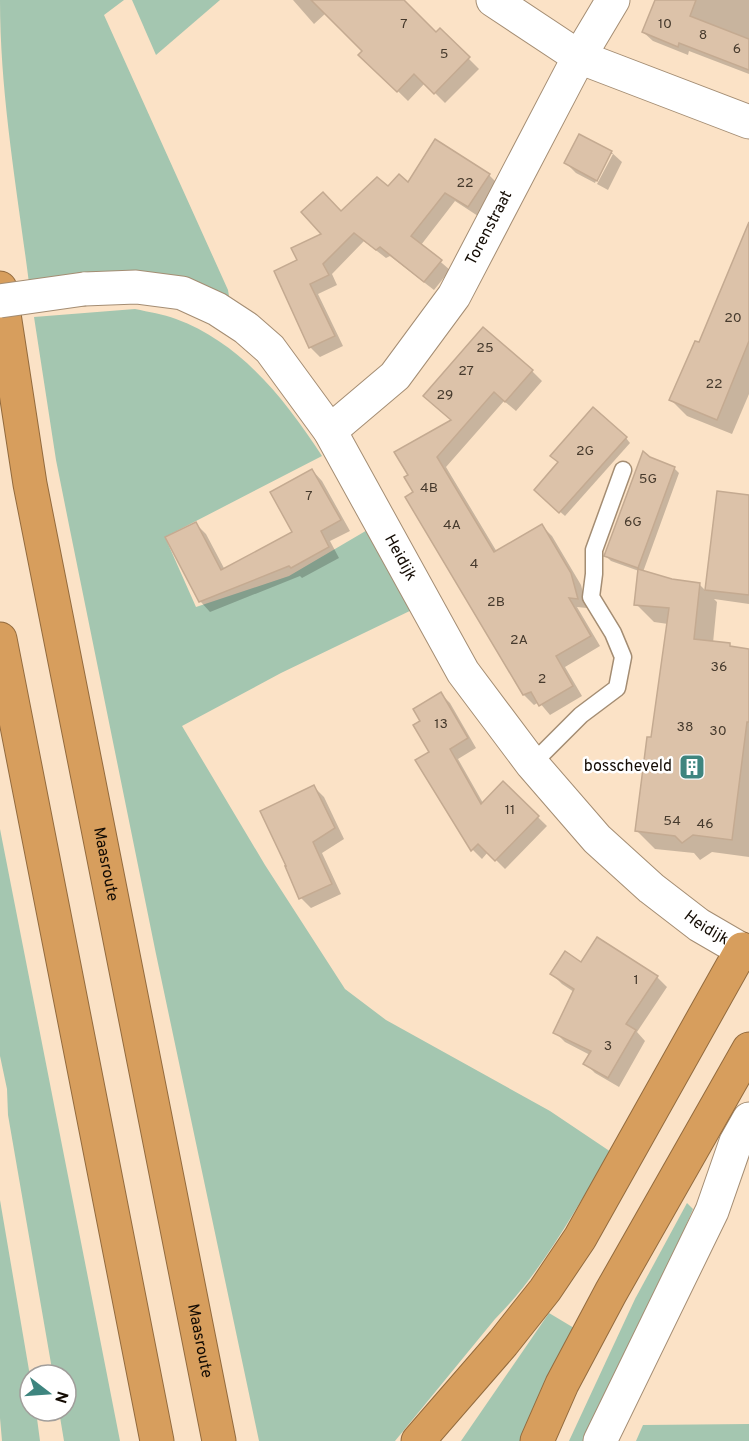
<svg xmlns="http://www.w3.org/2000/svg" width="749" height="1441" font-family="Overpass,sans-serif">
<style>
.green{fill:#a4c6b0}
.shadow{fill:#0003}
.building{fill:#dcc2a9;stroke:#c4aa91;stroke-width:1.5}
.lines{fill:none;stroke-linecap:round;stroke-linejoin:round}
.lane-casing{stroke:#a48d73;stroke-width:19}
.street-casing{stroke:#a48d73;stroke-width:35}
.highway-casing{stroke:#936b3e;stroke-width:35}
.lane{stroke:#fff;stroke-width:16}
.street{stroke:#fff;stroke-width:33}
.highway{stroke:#d79e5d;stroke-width:33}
.street-bridge-casing{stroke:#a48d73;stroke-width:35;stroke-linecap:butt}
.street-bridge{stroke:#fff;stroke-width:33}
.labels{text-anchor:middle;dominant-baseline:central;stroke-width:5;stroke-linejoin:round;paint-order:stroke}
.number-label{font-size:14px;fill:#463a2d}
.street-label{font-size:16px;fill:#140c04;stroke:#fff}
.poi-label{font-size:16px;fill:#140c04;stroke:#fff;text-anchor:end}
</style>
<rect width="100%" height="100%" fill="#fbe2c6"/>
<g class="green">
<path d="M0,0H124L104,15L228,290L230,302L29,283C17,189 0,95 0,0Z"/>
<path d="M132,0H220L156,55Z"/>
<path d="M135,309C149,312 163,314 176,319C241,343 285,399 322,456L165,537L196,607L289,576L369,529L418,607L281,673L182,726L265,865L345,989L386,1020L550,1111L611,1152C575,1209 543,1271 495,1319L395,1441H259L156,954L70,530L56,460L34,317Z"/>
<path d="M0,829L120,1441H64L59,1411H66V1375H53L8,1115L7,1089L0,1056Z"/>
<path d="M0,1200L30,1376V1411H36L40,1441H2L0,1418Z"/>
<path d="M687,1203L693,1209L595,1441H569L635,1299Z"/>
<path d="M549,1313L579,1331L529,1441H461Z"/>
<path d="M749,1424V1441H636L643,1425Z"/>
</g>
<g class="shadow">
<path d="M293,0H395L436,34L440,30L479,69L445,103L425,83L408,101L361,55L364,51L326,13L314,24Z"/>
<path d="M656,0H749V74L689,51L688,55L653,41L643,32Z"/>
<path d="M611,152L622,162L608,190L597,184L613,154H609L595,183L576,173L566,163Z"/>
<path d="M489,175L498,184L478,216L455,201L421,245L450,270L434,290L390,256L386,258L364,241L332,274L337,285L318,294L343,346L320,357L311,348L276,272L299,261L342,213L388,188L409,184Z"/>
<path d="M749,240V394L732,434L687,416L671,400Z"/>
<path d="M532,371L542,381L516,411L504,401L446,467L497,552L542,526L552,536L581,585L587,608L577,607L600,646L565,667L582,696L550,715L539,702L534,705L524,695L415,493L453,421L435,406Z"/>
<path d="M626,438L630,443L565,516L541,495Z"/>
<path d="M649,459L674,468L679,473L643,572L672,581L699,584L706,591L719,493L749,496V604L714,599L717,602L713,643L749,650V857L712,852L700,860L694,853L655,849L637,831L653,739L668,624L654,622L636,604L639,571L611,561L606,556Z"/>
<path d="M312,470L322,481L350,531L330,541L339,558L302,578L300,576L210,612L200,601L196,524L206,534L225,570L294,532Z"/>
<path d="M441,694L450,703L476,748L458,759L483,803L503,783L547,826L505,869L488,852L482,859L473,850L418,761L431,752L422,722Z"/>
<path d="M314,787L324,797L344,839L322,853L341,894L311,908L301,898Z"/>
<path d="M581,964L657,977L667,987L637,1032L645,1041L619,1087L595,1073L585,1063L590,1055L565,1042L555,1032L574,992L562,984L552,974Z"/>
</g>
<g class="building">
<path d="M311,0H404L436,32L440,28L470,57L434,94L414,74L397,92L358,55L362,51Z"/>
<path d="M655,0H696L690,16L749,39V70L679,43L678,47L642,32Z"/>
<path d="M579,134L612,151L597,181L564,163Z"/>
<path d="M435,139L490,174L468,207L445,193L411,236L442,260L424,282L380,247L376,250L354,233L323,264L329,275L310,284L335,336L309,348L274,271L297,260L291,248L321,234L301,212L323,192L341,211L377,177L388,186L399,174L408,182Z"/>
<path d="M749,222V341L717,420L669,400L695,341L699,342Z"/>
<path d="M483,327L533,370L505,402L494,392L437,457L494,552L542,524L571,573L578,599L569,598L591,636L556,656L573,686L539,706L531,692L523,695L405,497L413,492L404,477L408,475L394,452L451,420L423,396Z"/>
<path d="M593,407L627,437L559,513L534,490L558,462L550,456Z"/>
<path d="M643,451L650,457L675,467L638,568L604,556Z"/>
<path d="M312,469L341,520L321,531L329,547L291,568L289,566L199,602L165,537L196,522L221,570L292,532L270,492Z"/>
<path d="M717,491L749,495V595L705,590Z"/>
<path d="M638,569L672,579L700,583L694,639L730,643V646L749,649V722H747L732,840L693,835L682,843L675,836L635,831L647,737H651L669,608L634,605Z"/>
<path d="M441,692L468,738L450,749L481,804L503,781L539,816L495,861L478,844L471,851L415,760L429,752L413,725L420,721L413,709Z"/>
<path d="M314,785L335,828L313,842L332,884L299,899L285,866H286L260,811Z"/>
<path d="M597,937L658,976L626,1024L636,1030L608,1078L583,1064L591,1051L553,1033L574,989L550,974L565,951L581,962Z"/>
</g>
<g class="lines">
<g class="lane-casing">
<path id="lane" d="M532,764L581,715L617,688L623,657L613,633L591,597L594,574V550L623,470"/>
</g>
<g class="street-casing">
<g id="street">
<path d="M493,0L579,57L749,122"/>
<path id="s1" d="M84,289L136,287L182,293L217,309L246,328L270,349L330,431L463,672L532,764L597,839L651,888L699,925L749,954"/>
<path id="s2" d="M330,431L395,376L454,296L579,57L613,0"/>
<path d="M600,1441L712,1211L736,1142L749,1119"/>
</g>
</g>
<g class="highway-casing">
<g id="highway">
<path id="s3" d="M0,288L30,484L219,1441"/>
<path d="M0,639L157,1441"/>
<path d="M418,1441L503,1343L545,1290L580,1238L742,949"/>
<path d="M537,1441L562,1384L611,1292L749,1049"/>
</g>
</g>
<use href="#lane" class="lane"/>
<use href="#street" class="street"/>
<use href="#highway" class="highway"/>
<g class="street-bridge-casing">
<path id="street-bridge" d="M0,301L84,289"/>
</g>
<use href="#street-bridge" class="street-bridge"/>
</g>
<defs>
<g id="building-square" transform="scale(1.35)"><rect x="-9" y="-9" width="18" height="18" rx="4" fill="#3e857f" stroke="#fff"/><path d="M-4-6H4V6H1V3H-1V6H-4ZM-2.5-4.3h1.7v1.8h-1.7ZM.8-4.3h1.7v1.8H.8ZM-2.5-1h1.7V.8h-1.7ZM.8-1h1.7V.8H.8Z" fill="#fff"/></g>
</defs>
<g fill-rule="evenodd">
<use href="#building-square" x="692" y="767"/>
</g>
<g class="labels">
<g class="number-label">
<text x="404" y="24">7</text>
<text x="665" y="24">10</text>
<text x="703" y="35">8</text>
<text x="737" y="49">6</text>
<text x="444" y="54">5</text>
<text x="465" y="183">22</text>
<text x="733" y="318">20</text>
<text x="485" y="348">25</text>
<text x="466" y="371">27</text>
<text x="714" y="384">22</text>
<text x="445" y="395">29</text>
<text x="585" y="451">2G</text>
<text x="648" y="479">5G</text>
<text x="429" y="488">4B</text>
<text x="309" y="496">7</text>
<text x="633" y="522">6G</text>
<text x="452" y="525">4A</text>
<text x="474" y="564">4</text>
<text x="496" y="602">2B</text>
<text x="519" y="640">2A</text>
<text x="719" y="667">36</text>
<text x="542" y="679">2</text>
<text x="441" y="724">13</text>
<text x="685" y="727">38</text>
<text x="718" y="731">30</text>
<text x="510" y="810">11</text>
<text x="672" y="821">54</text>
<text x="705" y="824">46</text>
<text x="636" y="980">1</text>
<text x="608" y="1046">3</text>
</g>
<g class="street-label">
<text stroke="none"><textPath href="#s2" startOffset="261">Torenstraat</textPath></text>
<text stroke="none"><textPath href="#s1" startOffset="450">Heidijk</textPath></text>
<text stroke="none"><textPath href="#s3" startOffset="586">Maasroute</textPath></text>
<text stroke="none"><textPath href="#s1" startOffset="936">Heidijk</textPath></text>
<text stroke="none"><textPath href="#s3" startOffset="1072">Maasroute</textPath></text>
</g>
<g class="poi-label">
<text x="672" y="767">bosscheveld</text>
</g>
</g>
<g transform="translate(48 1393) rotate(107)"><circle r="28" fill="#ffffff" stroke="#a19e9b" stroke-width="1.5"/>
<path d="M0-4.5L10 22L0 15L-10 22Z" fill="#3e857f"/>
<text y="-9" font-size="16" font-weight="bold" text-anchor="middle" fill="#140c04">N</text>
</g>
</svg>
